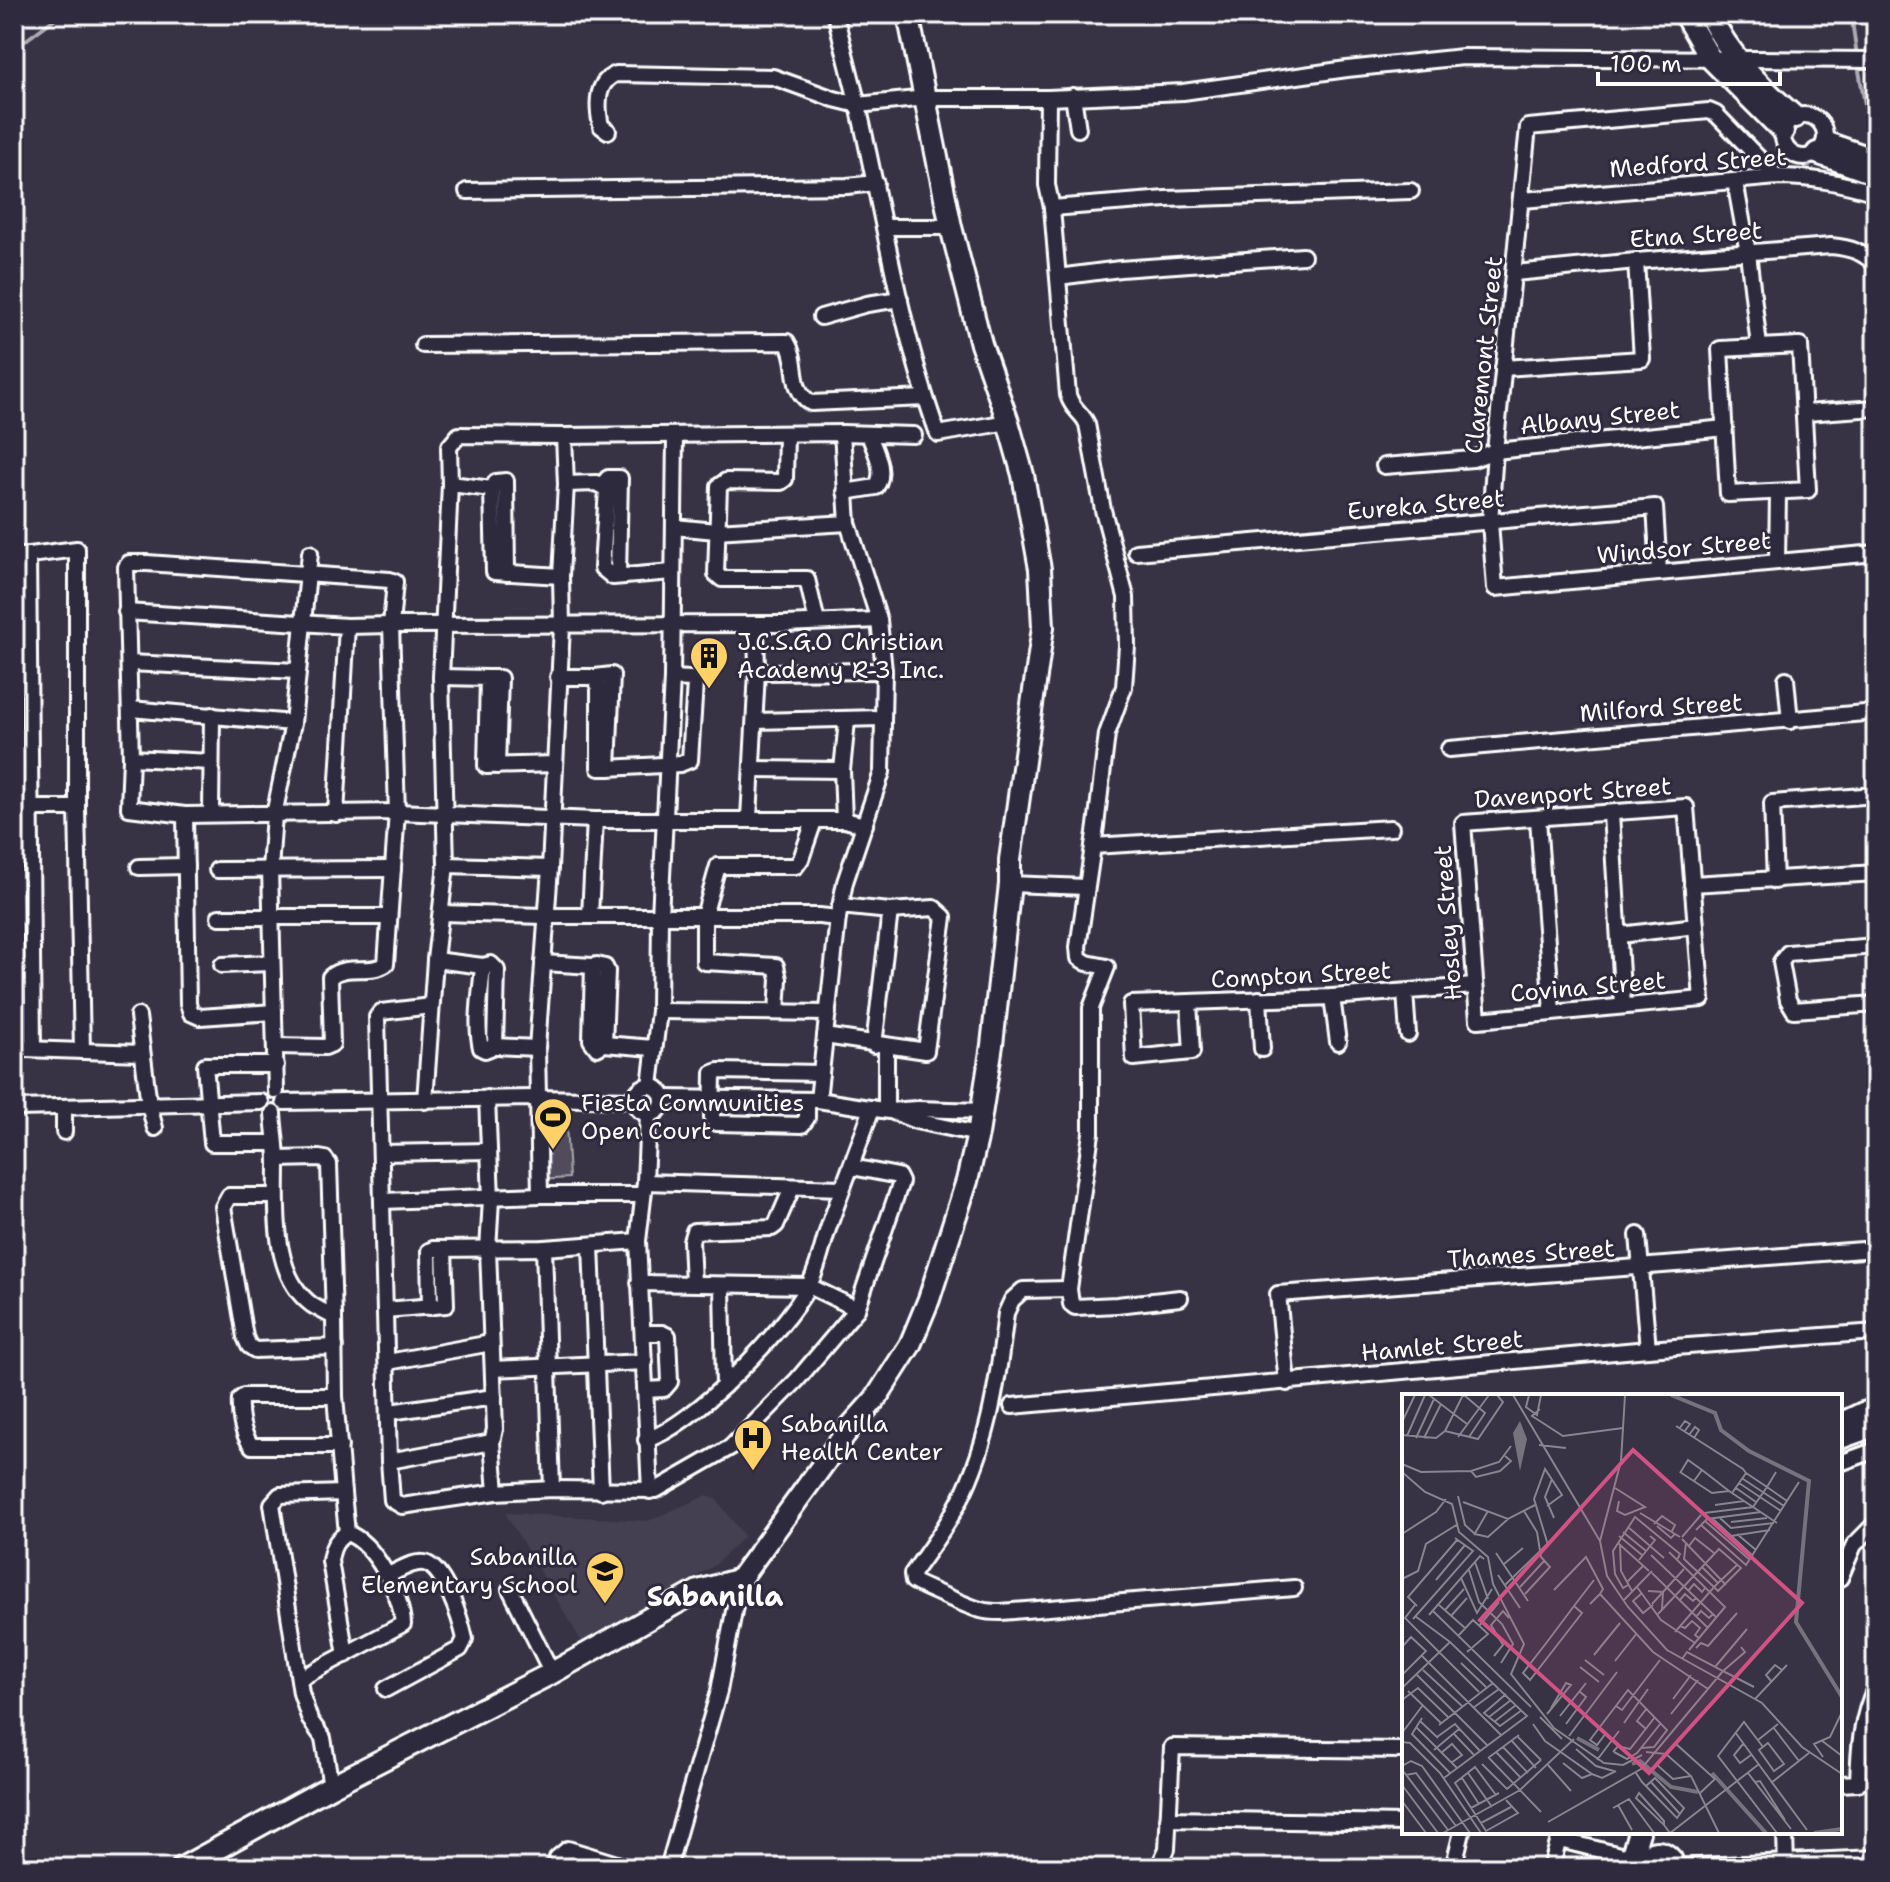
<svg xmlns="http://www.w3.org/2000/svg" width="1890" height="1882" font-family="'Shantell Sans',sans-serif">
<style>
.built{fill:#444051}
.green{fill:#514c5c;stroke:#a8a6ae;stroke-width:2}
.lines{fill:none;stroke-linecap:round;stroke-linejoin:round}
.stream{stroke:#adabb2;stroke-width:4}
.street-casing{stroke:#fff;stroke-width:20}
.secondary-casing{stroke:#fff;stroke-width:26}
.street{stroke:#2f2a3d;stroke-width:14}
.secondary{stroke:#2f2a3d;stroke-width:20}
.labels{text-anchor:middle;dominant-baseline:central;stroke-width:6;stroke-linejoin:round;paint-order:stroke}
.street-label{font-size:24px;fill:#fff;stroke:#2f2a3d}
.poi-label{font-size:24px;fill:#fff;stroke:#2f2a3d;text-anchor:start}
.quarter-label{font-size:28px;font-weight:bold;fill:#fff;stroke:#2f2a3d}
.inset-river{fill:none;stroke:#76737f;stroke-width:4}
.inset-road{fill:none;stroke:#87858f;stroke-width:2}
.view{fill:#d15284;fill-opacity:0.15;stroke:#d15284;stroke-width:4}
.inset-edge{fill:none;stroke:#fff;stroke-width:4}
</style>
<rect width="100%" height="100%" fill="#373345"/>
<filter id="ink" filterUnits="userSpaceOnUse"><feTurbulence type="fractalNoise" baseFrequency=".0125" numOctaves="2"/><feDisplacementMap in="SourceGraphic" scale="16" xChannelSelector="R" yChannelSelector="G"/><feConvolveMatrix kernelMatrix="1 2 1 2 8 2 1 2 1" color-interpolation-filters="sRGB"/></filter>
<g filter="url(#ink)">
<path class="built" d="M707,1495L717,1500L744,1536L715,1565L584,1645L505,1513L648,1521Z"/>
<path class="green" d="M566,1123L569,1178L539,1180L537,1124Z"/>
<g class="lines">
<g class="stream">
<path d="M1851,14L1857,56"/>
<path d="M14,49L61,14"/>
<path d="M1858,65L1867,116L1876,126"/>
</g>
<g class="street-casing">
<g id="street">
<path d="M1073,96L1078,129"/>
<path d="M1048,98L1047,185L1052,208L1068,395C1073,411 1082,412 1087,424L1103,510L1126,597L1127,646L1124,687L1107,734L1096,826L1078,947L1079,958L1087,963L1107,967L1091,1008V1133L1069,1289L1071,1304L1075,1307L1117,1305L1180,1298"/>
<circle cx="1804" cy="136" r="21"/>
<path d="M608,131L601,126C597,107 595,82 616,74L773,77L834,99L858,105L835,14"/>
<path d="M1825,139L1876,157"/>
<path d="M1777,177L1716,114L1709,111L1528,127L1495,451L1490,522L1495,588L1876,553"/>
<path d="M1735,181L1748,253L1759,346"/>
<path d="M467,191L847,186L876,183"/>
<path d="M1523,200L1777,177C1813,177 1842,183 1876,193"/>
<path d="M1052,208L1166,199L1411,191"/>
<path d="M885,227H951"/>
<path d="M1515,273L1636,261L1831,246C1850,248 1862,251 1876,265"/>
<path d="M1058,277L1120,269L1303,256"/>
<path d="M821,317L867,304L900,299"/>
<path d="M423,345L787,342C800,362 788,389 811,403L925,398"/>
<path d="M1800,345L1808,490L1728,494L1720,349Z"/>
<path d="M1503,368L1642,359L1636,261"/>
<path d="M1805,413L1876,408"/>
<path d="M1008,422L938,434C900,328 883,215 858,105L926,98H1048L1183,92L1347,69L1463,57L1876,60"/>
<path d="M786,434L785,479L781,482L726,481L719,486L716,574L722,579H807L817,622"/>
<path d="M1384,466L1473,459L1495,451L1725,428"/>
<path d="M450,484L492,489L494,572L561,576"/>
<path d="M566,484L596,483L607,489L602,568L613,577L672,572"/>
<path d="M603,484L608,478H620L618,576"/>
<path d="M492,489L496,482L506,481L507,573"/>
<path d="M845,492L876,487C887,472 875,451 869,435"/>
<path d="M674,527L716,531L848,523"/>
<path d="M1136,552L1655,507L1659,572"/>
<path d="M28,555L33,1049"/>
<path d="M14,557L77,549V808L82,1051"/>
<path d="M1777,562L1778,493"/>
<path d="M126,612L347,626L336,814"/>
<path d="M129,663L298,671"/>
<path d="M757,672L884,671"/>
<path d="M441,677L488,678L486,766L555,764"/>
<path d="M558,677H595L599,688V768H608L680,764L690,760L695,683L691,679L672,678"/>
<path d="M595,677L612,675L608,768"/>
<path d="M488,678H500L497,766"/>
<path d="M1786,679L1790,721"/>
<path d="M130,709L293,723"/>
<path d="M755,721L882,718"/>
<path d="M1449,749L1876,712"/>
<path d="M131,758L211,762"/>
<path d="M753,769L842,770"/>
<path d="M1686,807L1702,999L1478,1020L1463,823Z"/>
<path d="M14,808H77"/>
<path d="M211,813L212,715"/>
<path d="M1611,814L1623,1006"/>
<path d="M185,815L188,1004L191,1013L200,1017L274,1012"/>
<path d="M749,818L757,672L756,624"/>
<path d="M1538,819L1552,1012"/>
<path d="M844,820L842,770L847,721"/>
<path d="M865,825L844,820H595L397,812L185,815L129,808L131,758L126,567L129,563H147L390,580L395,582L391,625L785,624L879,620"/>
<path d="M1093,846L1391,828"/>
<path d="M446,865L550,868"/>
<path d="M139,867L186,866"/>
<path d="M217,870L393,869"/>
<path d="M1775,881L1772,803L1876,795"/>
<path d="M1010,884L1086,887"/>
<path d="M1692,884L1876,873"/>
<path d="M441,913L545,916H819L838,918"/>
<path d="M590,915L595,820"/>
<path d="M219,917H389"/>
<path d="M1620,935L1696,926"/>
<path d="M1876,946L1788,953L1781,962L1788,1000L1794,1010L1876,1004"/>
<path d="M435,960L483,966"/>
<path d="M543,963L593,966"/>
<path d="M491,964L497,970L495,1046L485,1050L481,1048C475,1023 481,992 483,966Z"/>
<path d="M222,965L271,963"/>
<path d="M597,965L605,967L607,971L604,1044L597,1048L591,1040L593,966Z"/>
<path d="M1405,992L1408,1034"/>
<path d="M1332,997L1338,1042"/>
<path d="M1259,999L1262,1049"/>
<path d="M1189,1003L1192,1052L1134,1058L1131,1004L1332,997L1474,986"/>
<path d="M431,1006L381,1012L377,1017L389,1461L392,1500L402,1506L496,1492L552,1489L656,1490L731,1447L797,1380L857,1309L901,1182L898,1176L852,1167"/>
<path d="M659,1011L828,1013"/>
<path d="M777,1012L779,979L776,966L704,962V916L718,866H796L801,859L814,821"/>
<path d="M138,1016L149,1105L155,1128"/>
<path d="M825,1036L926,1051L944,917L934,908L890,911L840,906"/>
<path d="M14,1044L25,1049L142,1053"/>
<path d="M604,1044L653,1048"/>
<path d="M874,1045L890,911"/>
<path d="M276,1046L325,1047L332,1044L330,977C346,963 370,975 386,964L397,812L391,625L347,626"/>
<path d="M495,1046L537,1048"/>
<path d="M886,1047V1110"/>
<circle cx="649" cy="1100" r="14"/>
<path d="M650,1086L659,1011L660,916L672,678L675,435"/>
<path d="M276,1091L270,869L274,815L293,723L310,553"/>
<path d="M487,1098L491,1199L488,1250L495,1429L492,1442L496,1492"/>
<path d="M663,1098L818,1100L889,1111L917,1109L982,1111"/>
<path d="M807,1100V1118L802,1125L716,1123L712,1119L713,1073L718,1071L821,1073"/>
<path d="M818,1100L838,918L845,882L882,772L884,671L879,620L848,523L842,433"/>
<path d="M425,1101L435,960L446,865L441,677L450,484L449,447L459,435L564,436L842,433L914,435"/>
<path d="M284,1102L538,1098L634,1100"/>
<path d="M64,1107V1132"/>
<path d="M17,1108L261,1102"/>
<path d="M893,1112L916,1121L978,1134"/>
<path d="M273,1113C274,1130 277,1147 277,1163C277,1207 271,1275 312,1305C318,1309 327,1313 334,1317L335,1396L343,1493"/>
<path d="M648,1114L645,1182L638,1241L650,1491"/>
<path d="M275,1143H212L205,1065H276"/>
<path d="M381,1153L489,1151"/>
<path d="M277,1159L319,1158L325,1159L329,1164L334,1317"/>
<path d="M645,1182L842,1188"/>
<path d="M540,1195L537,1048L550,868L562,626L561,576L566,484L564,436"/>
<path d="M276,1196H229L223,1207L245,1337L249,1346L255,1350L335,1347"/>
<path d="M383,1201L540,1195H641"/>
<path d="M1638,1235L1648,1349"/>
<path d="M591,1246L601,1491"/>
<path d="M544,1248L552,1489"/>
<path d="M639,1283L809,1286L857,1309"/>
<path d="M693,1283L691,1241L694,1231L772,1228L776,1225L792,1188"/>
<path d="M722,1285L724,1386"/>
<path d="M1069,1289L1023,1290L1012,1300L1006,1313C998,1382 988,1452 953,1513C941,1534 926,1554 912,1574L913,1581C916,1584 974,1609 981,1610C987,1612 994,1612 1001,1612L1294,1588"/>
<path d="M430,1307L429,1251L433,1249L544,1248L638,1241"/>
<path d="M385,1310L446,1305L444,1250"/>
<path d="M643,1333H662L668,1336L670,1382L664,1389L646,1390"/>
<path d="M388,1362L491,1343"/>
<path d="M493,1369L645,1362"/>
<path d="M1287,1383L1278,1294L1876,1249"/>
<path d="M335,1396H244L240,1399C239,1415 242,1434 252,1446H340"/>
<path d="M1012,1406L1648,1349L1876,1332"/>
<path d="M390,1412L494,1397"/>
<path d="M646,1440C694,1425 784,1331 808,1287C818,1270 822,1247 828,1229C842,1188 858,1149 872,1108"/>
<path d="M389,1461L492,1442"/>
<path d="M1840,1463L1876,1450"/>
<path d="M1840,1578L1854,1545L1876,1523"/>
<path d="M510,1589L552,1673"/>
<path d="M346,1655L330,1561C332,1548 335,1540 347,1533"/>
<path d="M299,1679L403,1624C402,1596 375,1543 347,1533L343,1493L280,1495L272,1504L301,1693L310,1720L323,1738L331,1786"/>
<path d="M386,1689L460,1649L465,1639C461,1621 444,1566 424,1563C413,1561 398,1571 388,1575"/>
<path d="M1840,1784L1858,1783C1859,1748 1861,1718 1876,1686"/>
<path d="M1168,1819L1404,1823"/>
<path d="M1785,1832L1786,1868"/>
<path d="M1560,1840L1632,1858"/>
<path d="M1632,1858C1648,1851 1661,1842 1674,1858L1676,1868"/>
<path d="M1676,1867L1876,1858"/>
<path d="M555,1868L557,1858L568,1849L630,1868"/>
<path d="M668,1868L719,1691L740,1579"/>
<path d="M1158,1868L1167,1849L1172,1747L1404,1750"/>
<path d="M1453,1868L1462,1832"/>
<path d="M1551,1868L1561,1832"/>
</g>
</g>
<g class="secondary-casing">
<g id="secondary">
<path d="M1684,14L1710,58L1783,131"/>
<path d="M1709,14C1729,55 1760,87 1795,117"/>
<path d="M1817,153L1876,174"/>
<path d="M1840,1424L1863,1413L1876,1410"/>
<path d="M1840,1438L1876,1425"/>
<path d="M182,1868L331,1786L552,1673L698,1591L740,1579L851,1426L876,1398L910,1345L929,1299L967,1181L978,1134L992,1045L1010,884V860L1043,627L1040,569L1023,475L1008,422L981,344L951,227L908,14"/>
<path d="M1628,1868L1639,1832"/>
</g>
</g>
<use href="#street" class="street"/>
<use href="#secondary" class="secondary"/>
</g>
</g>
<defs>
<g id="building-pin" transform="scale(2)"><path d="M0 17L-7.5 6A9.5 9.5 0 1 1 7.5 6Z" fill="#ffd166" stroke="#2f2a3d"/><path d="M-4-6H4V6H1V3H-1V6H-4ZM-2.5-4.3h1.7v1.8h-1.7ZM.8-4.3h1.7v1.8H.8ZM-2.5-1h1.7V.8h-1.7ZM.8-1h1.7V.8H.8Z" fill="#111"/></g>
<g id="stadium-pin" transform="scale(2)"><path d="M0 17L-7.5 6A9.5 9.5 0 1 1 7.5 6Z" fill="#ffd166" stroke="#2f2a3d"/><path d="M0-5a6.5 5 0 1 0 0 10a6.5 5 0 1 0 0-10ZM-3.5-1.8h7v3.6h-7Z" fill="#111"/></g>
<g id="hospital-pin" transform="scale(2)"><path d="M0 17L-7.5 6A9.5 9.5 0 1 1 7.5 6Z" fill="#ffd166" stroke="#2f2a3d"/><path d="M-5-5h3v3.5h4V-5h3V5h-3V1.5h-4V5h-3Z" fill="#111"/></g>
<g id="school-pin" transform="scale(2)"><path d="M0 17L-7.5 6A9.5 9.5 0 1 1 7.5 6Z" fill="#ffd166" stroke="#2f2a3d"/><path d="M0-5L7-2L0 1L-7-2ZM-4 1L0 2.5L4 1V4Q0 6-4 4Z" fill="#111"/></g>
</defs>
<g fill-rule="evenodd">
<use href="#building-pin" x="709" y="656"/>
<use href="#stadium-pin" x="553" y="1117"/>
<use href="#hospital-pin" x="753" y="1438"/>
<use href="#school-pin" x="605" y="1571"/>
</g>
<g class="labels">
<g class="street-label">
<text transform="translate(1698 163) rotate(-4)">Medford Street</text>
<text transform="translate(1696 235) rotate(-4)">Etna Street</text>
<text transform="translate(1484 355) rotate(-84)">Claremont Street</text>
<text transform="translate(1600 418) rotate(-6)">Albany Street</text>
<text transform="translate(1426 505) rotate(-5)">Eureka Street</text>
<text transform="translate(1684 548) rotate(-5)">Windsor Street</text>
<text transform="translate(1661 708) rotate(-4)">Milford Street</text>
<text transform="translate(1573 793) rotate(-4)">Davenport Street</text>
<text transform="translate(1448 923) rotate(-94)">Hosley Street</text>
<text transform="translate(1301 975) rotate(-3)">Compton Street</text>
<text transform="translate(1588 987) rotate(-5)">Covina Street</text>
<text transform="translate(1531 1254) rotate(-4)">Thames Street</text>
<text transform="translate(1442 1346) rotate(-5)">Hamlet Street</text>
</g>
<g class="poi-label">
<text x="737" y="642">J.C.S.G.O Christian<tspan x="737" dy="28">Academy R-3 Inc.</tspan></text>
<text x="581" y="1103">Fiesta Communities<tspan x="581" dy="28">Open Court</tspan></text>
<text x="781" y="1424">Sabanilla<tspan x="781" dy="28">Health Center</tspan></text>
<text x="577" y="1557" text-anchor="end">Sabanilla<tspan x="577" dy="28">Elementary School</tspan></text>
</g>
<g class="quarter-label">
<text x="715" y="1596">Sabanilla</text>
</g>
</g>
<g transform="translate(1402 1394)">
<rect width="440" height="440" fill="#373345"/>
<path d="M118,27L125,45L118,77L111,39Z" fill="#76737f"/>
<path class="inset-river" d="M269,1L313,19L319,36L347,57L407,87L394,228L440,303M175,344L197,356M230,370L238,367L269,393L296,398M310,379L364,439M412,439L440,435"/>
<path class="inset-road" d="M27,1L65,30M62,1L83,19L67,43M111,1L198,147L205,182L226,213L265,256L360,309L400,353L440,380M127,1L124,13L135,21L139,1M138,15L130,22L161,42L221,34M0,28L13,1M274,32L341,75L344,79L330,99M277,35L283,27L288,30L282,38M43,37L76,45L101,8L95,1M43,37L61,1M0,41L34,44L43,37M287,41L293,33L297,36L292,44M5,42L23,1M56,43L87,1M14,44L32,5M22,44L39,10M137,51L164,54M0,70L19,78L69,77L97,68L109,52M69,77L74,83L98,77L109,67L103,62M0,78L23,98L50,110L57,138L86,163L91,190L122,250L109,280L152,334L202,369L221,371L240,361M278,78L310,99L327,97L375,129M374,78L365,93L385,107M278,79L286,66L300,76M150,85L143,103L152,124M341,85L382,112M292,87L300,76L327,97M337,89L379,117M213,94L243,113L223,121L215,117L217,107M334,94L354,108M56,102L63,131L73,140L86,143L106,125M61,108L106,125L133,111M313,111L342,107M145,112L160,101L143,75L132,105L146,151M122,117L135,138L139,163L148,173L123,200M238,119L278,143M302,119L351,113L365,93L344,79M318,124L329,134L372,129M311,125L351,162M303,127L348,166M329,128L365,124M252,130L260,122L273,131L270,137M299,131L344,171L397,88M255,132L269,144L273,140M226,133L262,164M294,136L305,125L359,118M221,138L244,157M0,140L34,118L44,105M335,140L354,156M72,141L86,117M217,142L240,161M329,142L368,136M280,143L299,121M280,145L324,191M198,147L219,67L223,1M216,149L247,177M284,149L282,165L312,193L316,189M218,150L219,177L230,197M287,152L293,144L312,159M267,158L323,213L287,256M94,159L126,207M249,161L315,224M237,166L253,146L248,142M73,168L86,205M102,170L121,154M300,173L316,189L335,171M67,176L77,208L100,230L111,250L99,269M250,179L306,234M96,181L118,214M59,184L75,219L90,195M0,185L16,177L24,150L56,130M34,186L63,151M225,188L242,171M103,191L165,131M226,191L221,194L213,180L211,157L233,123L278,160L275,166M118,193L142,167M235,193L259,226L293,249M152,196L184,163L201,195L198,200M246,197L261,198L260,215M286,197L292,190L300,198L303,194M240,199L231,207L241,219L251,211M221,207L250,177M277,207L283,200L291,207L294,204M188,210L198,200L251,258L306,295M250,210L282,175M13,211L3,224L77,298M37,211L63,234M15,212L6,203L55,146M172,212L180,219L128,286L121,279L145,248L172,212L192,186M43,216L62,195M31,217L129,313M256,220L317,155L339,174L316,197L312,193L273,238M27,221L78,162L82,165M13,222L48,248L125,322L42,384M49,222L65,204M294,223L299,217L307,224L311,220M11,225L71,157L53,144M77,232L97,208M278,232L283,234L290,227L298,234L293,241L297,244M56,242L71,226L86,240L65,258M0,253L9,243L24,257L0,281M339,253L343,258L321,277L352,293M294,254L299,249L306,252L335,219M192,261L218,229M20,262L99,341M92,262L101,251L89,231L101,217L107,224M183,266L202,281M213,267L235,239M59,269L84,293M178,273L197,288M313,273L345,235M21,276L60,312M15,281L86,352M369,287L364,281L373,271L380,276M0,294L48,248M6,297L39,329M104,300L82,319L98,332L120,316M271,305L289,281M353,305L385,271M0,306L16,294L46,323M214,312L220,316L258,266M71,314L97,295M145,320L169,291L164,289L149,314M269,320L296,286M158,322L184,289M87,323L109,306M138,323L160,345M20,324L10,340L48,379M18,327L36,344M92,328L114,311M222,329L246,295M131,330L143,347L190,380L200,384L214,377M164,330L184,303L177,297M37,331L91,289M14,333L55,374M371,333L397,367M198,334L204,339L195,351L188,346L226,296L265,336L252,353L240,354M244,335L235,327L245,314M333,338L405,436M0,339L21,311M51,339L72,361M167,342L215,278M35,343L53,330L78,357M116,343L139,366M356,346L376,330M419,346L440,362M110,347L134,374M0,348L8,349L38,379L79,439M366,349L382,370L372,377L357,356ZM341,350L332,361L338,369L349,361M101,353L126,379M361,353L342,328L316,362L375,439M174,355L194,372L212,377M32,356L57,335M94,358L119,384M211,358L216,352L228,355L253,323M212,358L225,365L235,359L259,329M244,358L264,360L289,382L317,439M39,359L50,350L60,361L49,369M421,363L412,350L428,343L440,318M86,364L117,341M87,364L139,418M195,366L217,337M161,369L180,384L190,380M80,370L105,395L139,366M146,371L169,397M0,372L9,367L20,372L68,439M2,378L46,436M66,379L90,413M234,379L240,388L275,424L282,414L253,384L244,392M346,379L389,435M4,381L14,379L54,432M289,382L271,385L254,370L274,350L313,385L297,400M60,384L77,410M248,387L278,420M353,388L358,387L383,426M369,389L407,359M0,391L36,439M237,399L262,427V431L234,404ZM94,401L73,373L53,389L84,437L116,419L104,406M0,407L24,439M216,411L230,436M69,414L97,399M211,414L227,405L252,439M146,428L239,375L321,277L285,258L280,265M79,429L109,413M262,431L268,439L357,370M41,439L118,396L172,345"/>
<path class="view" d="M231,56L400,209L247,379L78,226Z"/>
<rect width="440" height="440" class="inset-edge"/>
</g>
<rect width="1890" height="1882" fill="none" stroke="#2f2a3d" stroke-width="48"/>
<rect x="24" y="24" width="1842" height="1834" fill="none" stroke="#fff" stroke-width="3" filter="url(#ink)"/>
<path d="M1598 72v12h182v-12" fill="none" stroke="#ffffff" stroke-width="4"/>
<text x="1610" y="72" font-size="24" fill="#ffffff" stroke="#2f2a3d" stroke-width="6" paint-order="stroke">100 m</text>
</svg>
